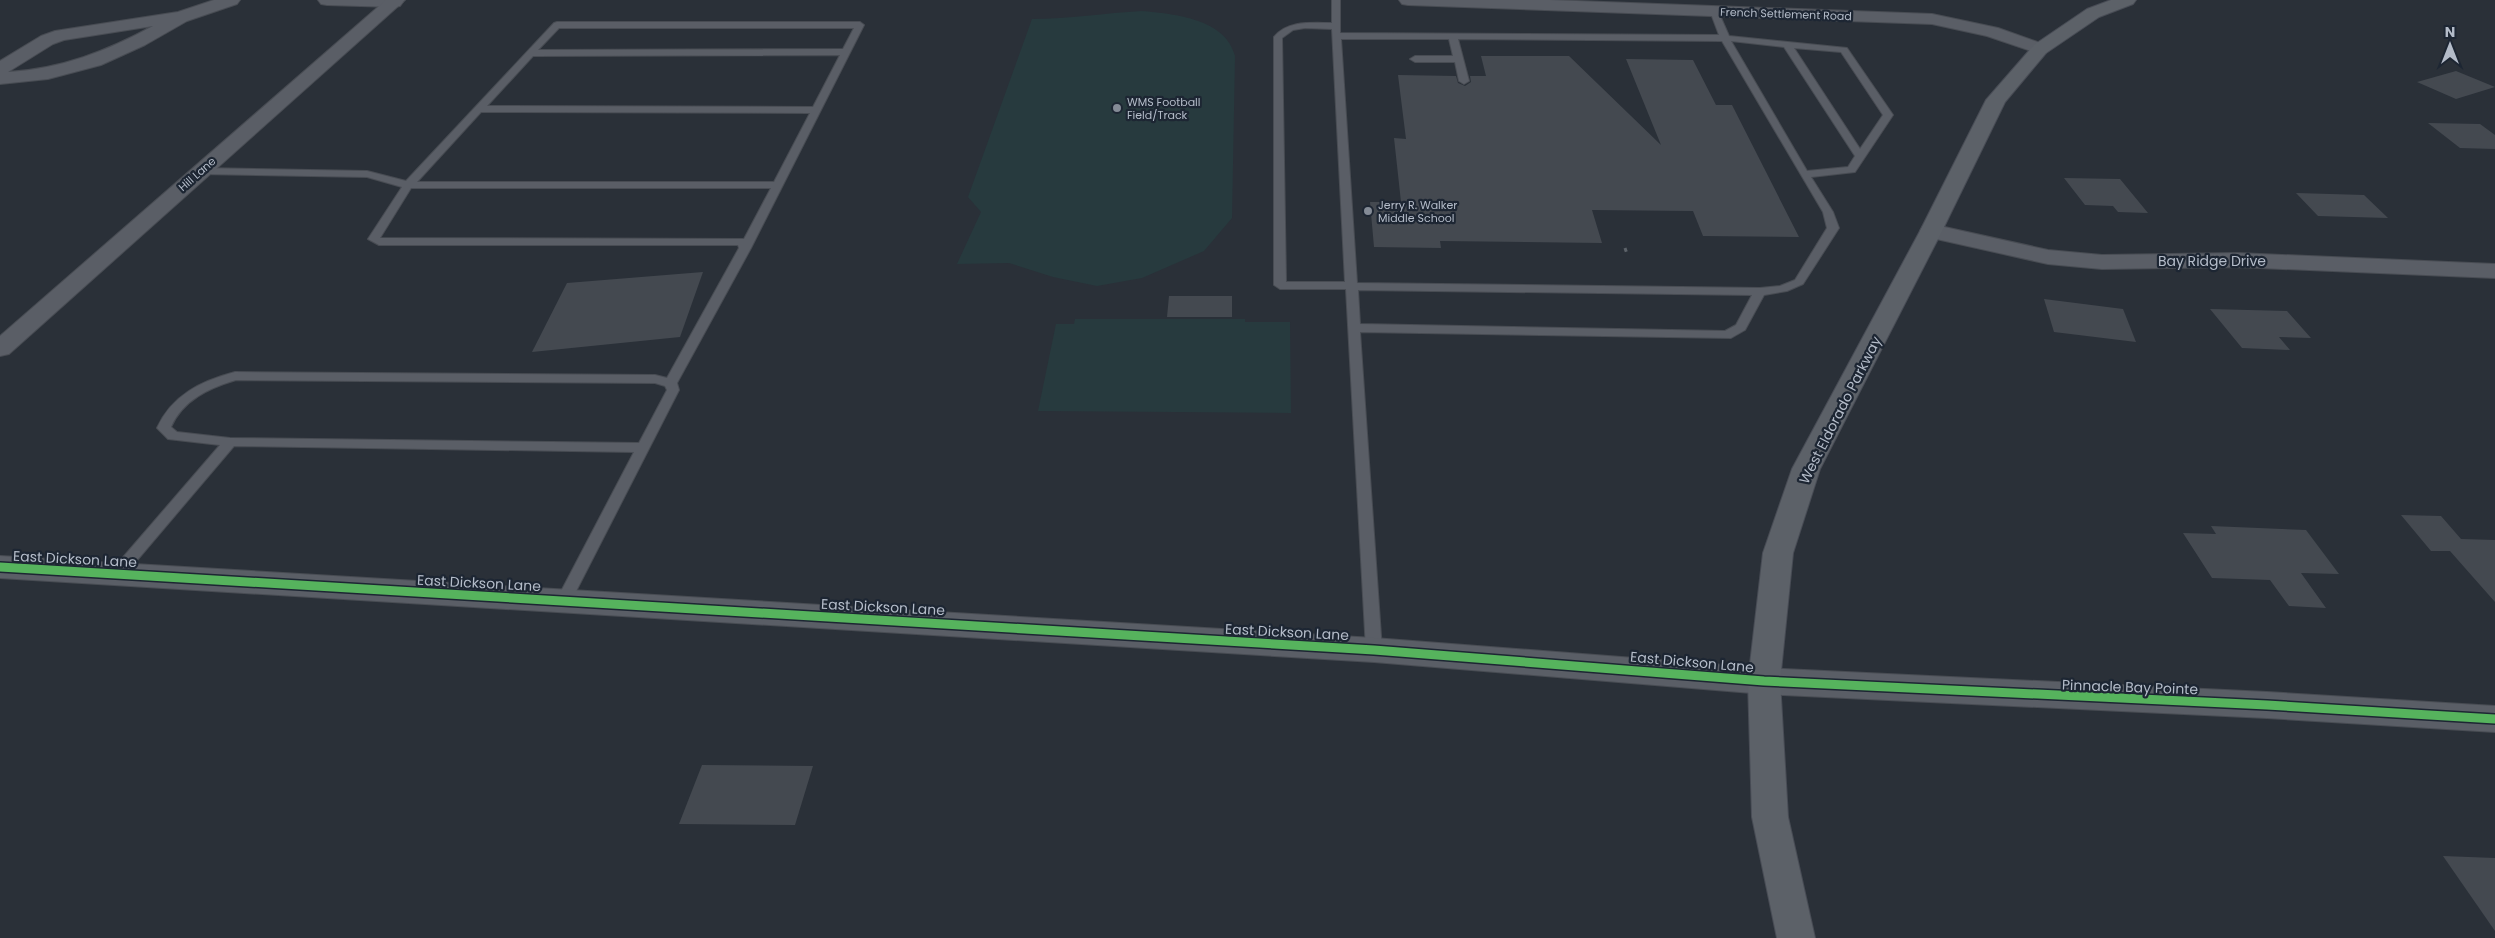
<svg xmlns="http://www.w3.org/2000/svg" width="2495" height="938" font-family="Poppins,sans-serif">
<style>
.green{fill:#273a3e}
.building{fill:#444950}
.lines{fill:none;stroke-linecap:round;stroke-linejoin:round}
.service-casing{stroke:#484c53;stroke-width:2}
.minor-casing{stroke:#484c53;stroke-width:2}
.tertiary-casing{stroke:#484c53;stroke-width:2}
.primary-casing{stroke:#484c55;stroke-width:2}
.path{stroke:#5d636a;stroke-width:3;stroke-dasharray:4 4;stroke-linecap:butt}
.service{fill:#5a5e66;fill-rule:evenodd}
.minor{fill:#5a5e66;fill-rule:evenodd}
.tertiary{fill:#5a5e66;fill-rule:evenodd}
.primary{fill:#5c6168;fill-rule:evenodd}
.cycleway-casing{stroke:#1d2633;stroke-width:12}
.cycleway{stroke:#56b35d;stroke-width:9}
.poi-dot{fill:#848b96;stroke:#1d2633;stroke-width:2}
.labels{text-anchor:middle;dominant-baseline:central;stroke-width:4.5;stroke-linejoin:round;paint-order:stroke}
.far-street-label{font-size:11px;fill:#b4bcc9;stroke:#1d2633}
.far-poi-label{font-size:11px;fill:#b4bcc9;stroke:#1d2633;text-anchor:start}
.street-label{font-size:14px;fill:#b4bcc9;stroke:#1d2633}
</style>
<rect width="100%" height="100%" fill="#2a3038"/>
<g class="green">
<path d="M1142,11C1175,14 1226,19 1235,56L1232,218L1204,251L1142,278L1097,286L1053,277L1009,263L957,264L981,212L968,197L1032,19C1069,19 1105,13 1142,11Z"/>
<path d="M1075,319H1245V322H1290L1291,413L1038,411L1056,324H1074Z"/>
</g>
<g class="building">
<path d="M1481,56H1569L1661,145L1626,59L1693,60L1716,105H1732L1799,237L1703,236L1693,211L1592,210L1602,243L1440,241L1441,248L1374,247L1370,202H1401L1394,138L1406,139L1398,75L1456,76L1458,83L1465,86L1471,82L1470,76H1486Z"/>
<path d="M2456,71L2495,87L2456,99L2417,82Z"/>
<path d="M2428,123L2480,124L2495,135V149L2460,148Z"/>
<path d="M2064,178L2120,179L2148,213L2118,212L2113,206L2085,205Z"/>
<path d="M2296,193L2364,195L2388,218L2318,216Z"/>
<path d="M703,272L680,337L532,352L567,283Z"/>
<path d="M1169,296H1232V317H1167Z"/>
<path d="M2044,299L2123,309L2136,342L2054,332Z"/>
<path d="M2210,309L2287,311L2311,338L2279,337L2290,350L2242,348Z"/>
<path d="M2401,515L2441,516L2461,539L2495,540V602L2450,551H2431Z"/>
<path d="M2211,526L2306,530L2339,574L2301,573L2326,608L2289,606L2270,580L2212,578L2183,533L2216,534Z"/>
<path d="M702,765L813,766L795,825L679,824Z"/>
<path d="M2443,856L2495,858V931Z"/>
</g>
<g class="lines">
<g class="service-casing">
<g id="service">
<path d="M1332,0H1340V33L1719,35L1710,11L1714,8L1718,11L1729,36L1847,48L1893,115L1855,172L1811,177L1833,212L1839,228L1803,284L1787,291L1764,295L1745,330L1731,338L1360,332L1382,650L1380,654L1374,656L1368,654L1366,650L1346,289H1280L1274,285V37C1288,20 1311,23 1332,23ZM1305,28L1332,29L1345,282H1286L1282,38L1293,30ZM1341,39H1449L1453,56H1415L1410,59L1415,62H1455L1459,81L1464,84L1469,81L1458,39L1722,41L1823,212L1827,228L1795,280L1780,286L1760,288L1357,283ZM1731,41L1784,47L1855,156L1848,167L1807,171ZM1794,48L1841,52L1883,115L1860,149ZM1358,290L1752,295L1736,325L1725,331L1360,324Z"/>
<path d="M557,22H860L864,25L751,248L677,383L679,390L569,605H559L556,601L634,452L234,446L122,578H112L110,574L112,570L220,445L168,439L157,428C172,395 201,381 235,372L655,375L667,378L739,248L738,245H379L368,239L402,187L367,177L201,174L196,171L201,168L367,171L406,181L554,23ZM559,28H854L843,49L538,50ZM840,55L813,107L487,106L533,56ZM481,112L810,113L774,182H417ZM411,188H771L744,239L380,238ZM236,380L655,383L665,386L667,390L639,443L230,438L177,432L171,427C183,400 209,388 236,380Z"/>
</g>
</g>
<g class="minor-casing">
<g id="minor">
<path d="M214,0H240L237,4L187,21L145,45L101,65L48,79L0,84V61L41,36L55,31L178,12ZM153,26C107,51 61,69 8,72L53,44L64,40Z"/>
<path d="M318,0H401L403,2L400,6L394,7L327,5L321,4Z"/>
<path d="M1399,0H1550L1932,14L1998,28L2046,45L2049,49L2046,53L2040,54L1987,36L1932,24L1408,5L1402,4Z"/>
<path d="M1931,224L2048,250L2102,255L2237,253L2495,264V278L2237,267L2102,269L2048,264L1923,236L1920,231L1923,226Z"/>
<path d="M0,556L1374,638L1764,668L2267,692L2495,706V732L2267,718L1764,694L1374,662L0,578Z"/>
</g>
</g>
<g class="tertiary-casing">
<path id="tertiary" d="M386,0H405L9,354L0,356V336Z"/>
</g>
<g class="primary-casing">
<path id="primary" d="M2111,0H2136L2133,4L2099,17L2046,53L2005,102L1942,231L1820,469L1793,553L1780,681L1788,817L1815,938H1777L1752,817L1748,681L1763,553L1792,469L1920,231L1986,100L2034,45L2087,9Z"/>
</g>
<path class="path" d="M1625,248L1627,254"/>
<use href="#service" class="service"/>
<use href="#minor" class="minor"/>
<use href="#tertiary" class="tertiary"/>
<use href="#primary" class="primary"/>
<g class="cycleway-casing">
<path id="cycleway" d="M0,567L1374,650L1764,681L2267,705L2495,719"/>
</g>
<use href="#cycleway" class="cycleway"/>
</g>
<g class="poi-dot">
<circle cx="1117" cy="108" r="5"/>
<circle cx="1368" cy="211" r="5"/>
</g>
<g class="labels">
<g class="far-street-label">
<text transform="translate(1786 14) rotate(2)">French Settlement Road</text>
<text transform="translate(197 174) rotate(-41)">Hill Lane</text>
</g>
<g class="far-poi-label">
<text x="1127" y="102">WMS Football<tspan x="1127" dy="13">Field/Track</tspan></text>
<text x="1378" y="205">Jerry R. Walker<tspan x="1378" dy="13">Middle School</tspan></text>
</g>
<g class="street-label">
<text x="2212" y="261">Bay Ridge Drive</text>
<text transform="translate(1840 410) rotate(-63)">West Eldorado Parkway</text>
<text transform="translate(75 559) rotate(3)">East Dickson Lane</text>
<text transform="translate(479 583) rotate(3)">East Dickson Lane</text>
<text transform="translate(883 607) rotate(3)">East Dickson Lane</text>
<text transform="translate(1287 632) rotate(3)">East Dickson Lane</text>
<text transform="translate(1692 662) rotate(5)">East Dickson Lane</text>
<text transform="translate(2130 687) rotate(2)">Pinnacle Bay Pointe</text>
</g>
</g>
<g transform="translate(2450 45)" stroke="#1d2633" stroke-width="4" paint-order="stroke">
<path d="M0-4L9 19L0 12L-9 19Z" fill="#b4bcc9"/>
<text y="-8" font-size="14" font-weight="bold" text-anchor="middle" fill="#b4bcc9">N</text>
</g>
</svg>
